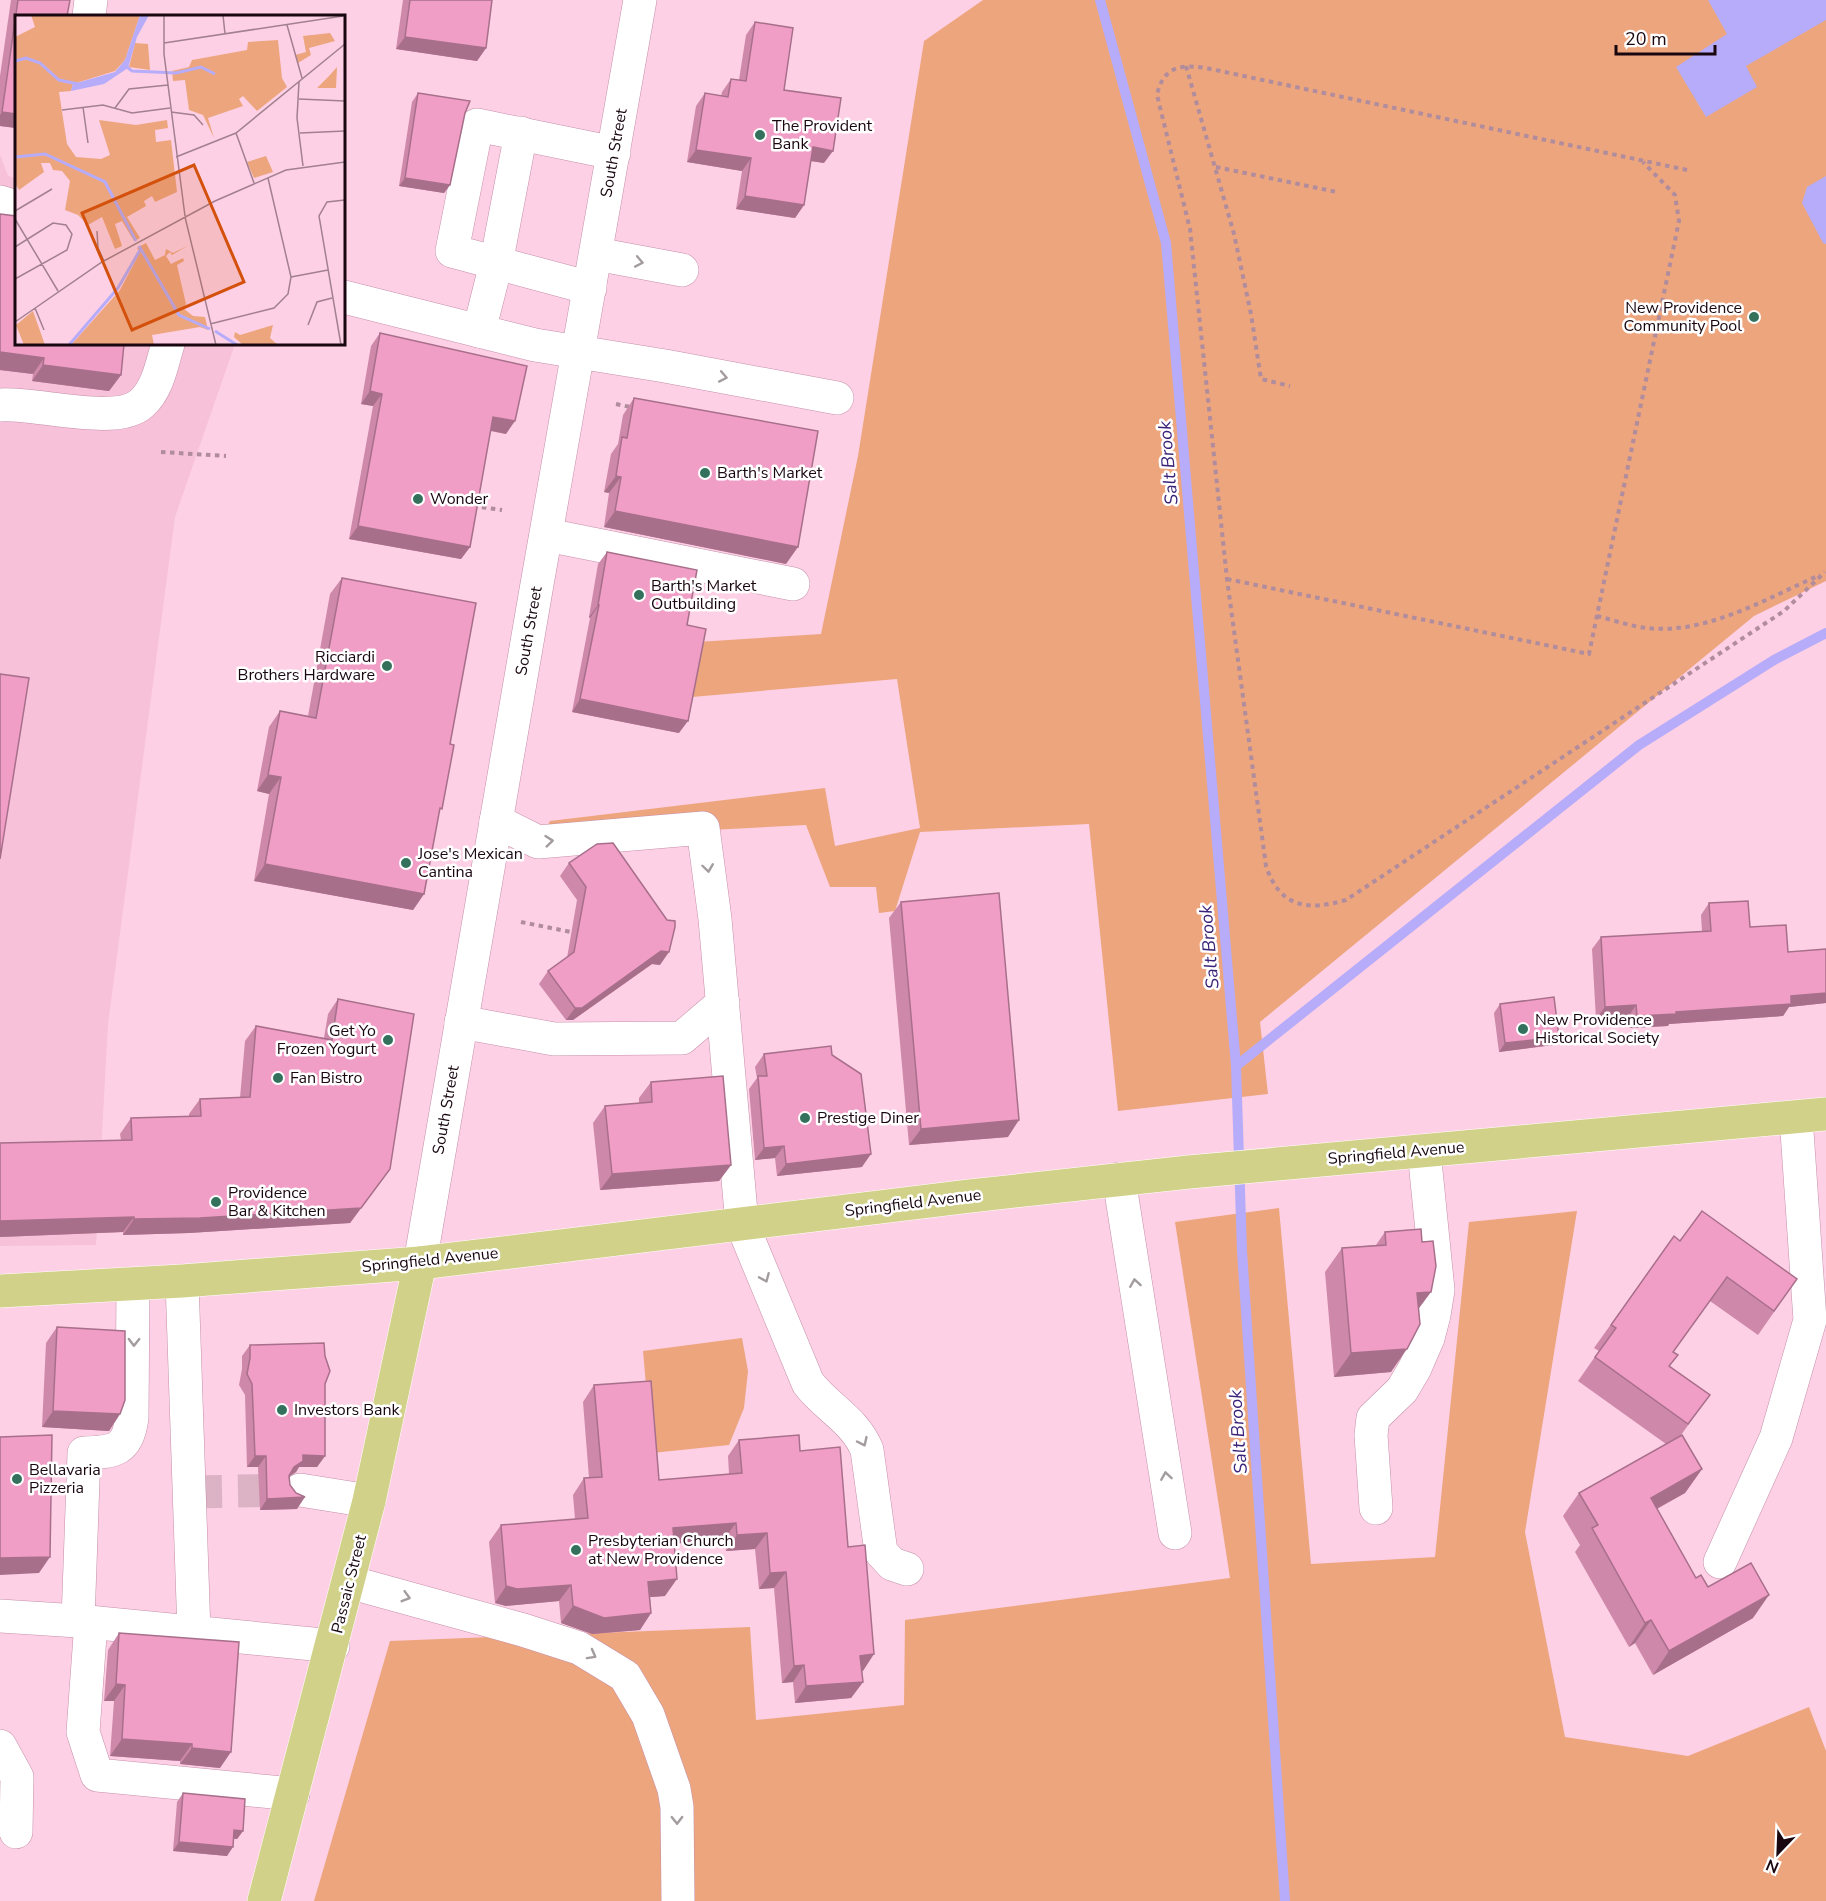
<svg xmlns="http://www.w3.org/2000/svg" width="1826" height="1901" font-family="'Nunito Sans',sans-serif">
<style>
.built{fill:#f6c1d9}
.green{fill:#eda57e}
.water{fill:#b6acf9}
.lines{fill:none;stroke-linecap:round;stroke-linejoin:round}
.stream{stroke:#b6acf9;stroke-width:10}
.minor-tunnel{stroke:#dcb2c5;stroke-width:33;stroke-dasharray:33 16;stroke-linecap:butt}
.minor-casing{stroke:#c58fa9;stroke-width:34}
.major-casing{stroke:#fff;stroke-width:34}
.path{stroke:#b08c9d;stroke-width:4;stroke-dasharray:4.5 4.5;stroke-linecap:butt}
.minor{stroke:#fff;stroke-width:33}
.major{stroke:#d1d189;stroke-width:33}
.wall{fill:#ce88aa}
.shaded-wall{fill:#a86f8b}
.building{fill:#f09ec6;stroke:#a86f8b;stroke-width:1.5}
.oneway{stroke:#a39c9f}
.poi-dot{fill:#34715d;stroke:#fff;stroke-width:2}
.labels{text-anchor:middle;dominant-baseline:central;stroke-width:5;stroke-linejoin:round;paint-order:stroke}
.poi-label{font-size:16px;fill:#190710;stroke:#fff;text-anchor:start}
.street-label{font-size:16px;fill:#190710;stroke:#fff}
.water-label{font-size:18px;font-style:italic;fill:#3a2279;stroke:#fff}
.inset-river{fill:none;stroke:#b6acf9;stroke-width:3}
.inset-road{fill:none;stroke:#a28090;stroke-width:1.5}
.view{fill:#d3510c;fill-opacity:0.15;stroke:#d3510c;stroke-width:3}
.inset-edge{fill:none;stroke:#190710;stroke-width:3}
</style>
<rect width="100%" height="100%" fill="#fed0e5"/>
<path class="built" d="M0,155L8,176L16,178V344H235L175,517L108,1024L96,1245L0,1246Z"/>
<g class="green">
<path d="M983,0H1826V581L1754,616L1260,1022L1268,1094L1118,1111L1089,824L920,832L895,911L879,913L876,887H830L806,825L613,835L538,842L550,821L825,788L835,846L920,828L897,679L692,697L697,642L821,634L858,456L924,41Z"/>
<path d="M1279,1208L1311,1564L1435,1557L1469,1222L1577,1211L1525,1532L1565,1737L1688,1756L1809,1707L1826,1751V1901H314L390,1641L750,1627L756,1720L904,1705L905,1620L1230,1578L1175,1222Z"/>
<path d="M742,1338L748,1371L744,1408L729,1445L652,1453L643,1351Z"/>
</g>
<g class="water">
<path d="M1708,0H1826V20L1746,66L1757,87L1706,117L1676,67L1727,34Z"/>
<path d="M1826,176V244L1823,243L1802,203L1807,187Z"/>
</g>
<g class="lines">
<g class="stream">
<path d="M1100,0L1166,243L1236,1066L1242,1251L1285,1901"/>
<path d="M1236,1066L1639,745L1774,660L1826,633"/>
</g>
<path class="minor-tunnel" d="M189,1492L300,1490"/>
<g class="minor-casing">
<g id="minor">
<path d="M89,16L91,0"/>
<path d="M0,202L16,207"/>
<path d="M596,254L682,270"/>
<path d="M590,288L452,251L477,125L614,153"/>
<path d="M344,297L535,345L665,366L837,398"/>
<path d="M479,331L496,264L521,133"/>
<path d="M0,405C35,402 117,427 142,403C158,389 162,363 168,344"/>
<path d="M547,535L793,584"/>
<path d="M496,821L538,842L703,828L715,919L742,1224L808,1383C826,1407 855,1420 867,1450L881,1552L892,1564L907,1569"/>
<path d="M461,1022L554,1039L682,1038L723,1003"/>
<path d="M1119,1179L1175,1533"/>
<path d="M420,1263L536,590L640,0"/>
<path d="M182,1281L194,1633"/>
<path d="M300,1490L369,1501"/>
<path d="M1376,1508L1371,1435L1373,1418L1402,1390L1415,1368L1428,1338L1434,1315L1438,1290L1424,1151"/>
<path d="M1720,1562L1776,1438L1810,1320L1796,1117"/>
<path d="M349,1582L523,1630L579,1648L625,1676L648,1715L674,1789L677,1807L678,1901"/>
<path d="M0,1616L78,1621L333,1646"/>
<path d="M78,1621L84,1453C115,1452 127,1451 132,1418L133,1284"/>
<path d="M91,1622L83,1732L97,1775L293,1794"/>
<path d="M0,1746L17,1777L16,1832"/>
</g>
</g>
<g class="major-casing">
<g id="major">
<path d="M0,1291L182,1281L420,1263L970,1196L1189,1172L1826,1114"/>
<path d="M264,1901L369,1501L420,1263"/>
</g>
</g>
<g class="path">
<path d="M1186,66L1234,234L1251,314L1261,379L1290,386"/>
<path d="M1216,167L1337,192"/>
<path d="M1687,170L1206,68C1180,64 1163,67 1157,95L1190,229L1227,579L1266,866C1280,908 1308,911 1346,900L1784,611L1825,572"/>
<path d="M616,404L630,407"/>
<path d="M161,452L226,456"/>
<path d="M473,506L502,510"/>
<path d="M1227,579L1589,654L1679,221L1675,195L1643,162"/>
<path d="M1597,616C1613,620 1630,626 1646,628C1707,635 1767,598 1820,575"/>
<path d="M521,922L571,932"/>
</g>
<use href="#minor" class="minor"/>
<use href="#major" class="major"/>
</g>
<g class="wall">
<path d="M11,0H70L16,128L0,126V76Z"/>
<path d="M403,0H492L486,48L477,61L396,49Z"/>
<path d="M755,22L784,90L824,163L811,161L804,205L795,218L736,209L742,171L687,162L696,106L705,93L721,96L722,92L731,79L739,80L746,35Z"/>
<path d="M418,93L465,113L450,185L444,193L399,186L412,102Z"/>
<path d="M0,214L121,375L109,391L32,381L33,374L0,370Z"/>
<path d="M380,333L506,434L490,431L470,547L461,559L349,539L373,406L361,404L371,346Z"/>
<path d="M634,398L786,564L604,527L609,493L604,492L611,454L618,444L623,415Z"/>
<path d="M607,552L687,625L679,733L572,712L590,618L589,617L598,564Z"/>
<path d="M342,578L450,744L424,894L413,910L254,881L269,794L257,791L269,727L280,711L308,716L330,594Z"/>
<path d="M569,863L660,965L652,964L573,1020H566L539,984L548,971L567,958L577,900L560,876Z"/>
<path d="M901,902L1008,1137L909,1145L889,918Z"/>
<path d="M1709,903L1750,927L1788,952L1826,949V1003L1789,1007L1783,1016L1669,1024L1668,1026L1629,1028L1628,1017L1596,1019L1592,949L1601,937L1702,932L1701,915Z"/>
<path d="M338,999L390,1169L350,1223L189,1233L123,1235V1232L0,1237V1143L121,1140L120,1134L131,1118L189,1116V1114L200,1099L240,1098L245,1041L256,1026L324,1038L328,1014Z"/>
<path d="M1500,1004L1559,1037L1553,1045L1499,1052L1494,1013Z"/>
<path d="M764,1054L832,1055L862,1167L777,1176L775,1158L755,1160L749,1089L757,1078L755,1067Z"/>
<path d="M651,1082L731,1165L719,1181L600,1190L593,1123L605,1106L639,1103V1098Z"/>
<path d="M1385,1232L1419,1310L1391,1372L1334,1377L1325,1272L1342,1248L1376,1245Z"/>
<path d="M1674,1236L1680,1241L1797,1279L1758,1335L1710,1301L1673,1352L1670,1366L1710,1395L1681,1435L1702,1469L1685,1493L1657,1509L1696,1578L1753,1618L1653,1675L1635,1643L1629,1647L1575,1552L1580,1545L1563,1516L1579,1493L1666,1444L1578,1381L1599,1351L1594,1348Z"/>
<path d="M57,1327L120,1414L109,1431L42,1427L46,1343Z"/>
<path d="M250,1345L325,1384V1456L317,1467H299L296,1472L290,1476V1485L297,1509L260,1510L258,1467H247L245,1395L239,1385L242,1369V1356Z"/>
<path d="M594,1385L659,1480L729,1474L728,1456L739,1440L800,1451L848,1547L863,1671H862L863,1682L851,1698L795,1703L793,1682L782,1683L774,1588L759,1589L755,1549L726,1551L724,1539L674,1544L665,1596L650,1597L651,1613L640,1630L592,1634L561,1623L559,1601L506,1606L495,1603L489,1542L501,1525L575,1519L573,1495L584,1478H589L583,1402Z"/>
<path d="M119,1633L220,1768L180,1764V1761L110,1756L114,1701H104L108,1650Z"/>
<path d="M183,1793L243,1831L237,1839H234L227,1856L173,1851L177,1802Z"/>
</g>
<g class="shaded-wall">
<path d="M405,37L486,48L477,61L396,49Z"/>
<path d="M2,112L16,114V128L0,126V115Z"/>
<path d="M813,147L833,151L824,163L804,160Z"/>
<path d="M696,150L751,158L742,171L687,162Z"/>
<path d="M405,178L450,185L444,193L399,186Z"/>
<path d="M745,196L804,205L795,218L736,209Z"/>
<path d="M0,352L44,358L33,374L0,370Z"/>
<path d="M43,365L121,375L109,391L32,381Z"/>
<path d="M370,391L382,394L373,406L361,404Z"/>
<path d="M493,417L515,421L506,434L484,429Z"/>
<path d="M616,476L621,477L609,493L604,492Z"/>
<path d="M615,511L798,547L786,564L604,527Z"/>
<path d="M358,526L470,547L461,559L349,539Z"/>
<path d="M598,605H599L590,618L589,617Z"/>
<path d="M580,699L688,721L679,733L572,712Z"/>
<path d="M268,775L281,777L269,794L257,791Z"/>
<path d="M265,864L424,894L413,910L254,881Z"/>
<path d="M661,951L669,952L660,965L652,964L573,1020H566L575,1008Z"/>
<path d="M1826,993V1003L1789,1007L1783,1016L1669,1024L1668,1026L1629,1028L1637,1016L1676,1012L1791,996Z"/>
<path d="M1636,1005L1628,1017L1596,1019L1605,1007Z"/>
<path d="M1559,1037L1553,1045L1499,1052L1505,1043Z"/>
<path d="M1019,1120L1008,1137L909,1145L921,1129Z"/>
<path d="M784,1146L775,1158L755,1160L764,1148Z"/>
<path d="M871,1154L862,1167L777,1176L786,1164Z"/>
<path d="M731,1165L719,1181L600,1190L612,1174Z"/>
<path d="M390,1169L350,1223L189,1233L123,1235L134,1219Z"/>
<path d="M134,1217L123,1232L0,1237V1221Z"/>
<path d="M1431,1292L1414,1315L1417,1293Z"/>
<path d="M1407,1349L1391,1372L1334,1377L1351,1353Z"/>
<path d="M53,1411L120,1414L109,1431L42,1427Z"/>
<path d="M303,1455L325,1456L317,1467H299L296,1472L286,1478Z"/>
<path d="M255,1456H266L258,1467H247Z"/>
<path d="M1702,1469L1685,1493L1634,1521L1651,1498Z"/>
<path d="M305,1497L297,1509L260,1510L267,1499Z"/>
<path d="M736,1523L724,1539L661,1545L673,1528Z"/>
<path d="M767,1533L755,1549L726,1551L737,1535Z"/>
<path d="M50,1557L39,1573L0,1575V1558Z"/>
<path d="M786,1572L774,1588L759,1589L770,1573Z"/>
<path d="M677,1579L665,1596L637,1598L648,1582Z"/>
<path d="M571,1585L559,1601L506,1606L495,1603L506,1586Z"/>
<path d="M1769,1595L1753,1618L1653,1675L1669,1651Z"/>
<path d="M573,1606L651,1613L640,1630L592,1634L561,1623Z"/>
<path d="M1651,1620L1635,1643L1629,1647L1645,1623Z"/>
<path d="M874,1654L863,1671L849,1672L860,1656Z"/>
<path d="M804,1665L793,1682L782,1683L794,1666Z"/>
<path d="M863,1682L851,1698L795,1703L806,1686Z"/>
<path d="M116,1684L125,1685L114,1701H104Z"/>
<path d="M122,1739L192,1744L180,1761L110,1756Z"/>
<path d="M192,1748L231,1752L220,1768L180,1764Z"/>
<path d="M234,1830L243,1831L237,1839L228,1838Z"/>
<path d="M179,1842L233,1847L227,1856L173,1851Z"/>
</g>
<g class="building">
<path d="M18,0H70L67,16H16V114L2,112Z"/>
<path d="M410,0H492L486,48L405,37Z"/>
<path d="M755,22L793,28L784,90L841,98L833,151L813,147L804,205L745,196L751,158L696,150L705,93L728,97L731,79L746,81Z"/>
<path d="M418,93L470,101L465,113L450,185L405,178Z"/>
<path d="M0,214L16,216V344H124L121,375L43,365L44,358L0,352Z"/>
<path d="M380,333L527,366L515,421L493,417L470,547L358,526L382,394L370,391Z"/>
<path d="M634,398L818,431L798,547L615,511L621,477L616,476L622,437L627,438Z"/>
<path d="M607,552L697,570L687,625L706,629L688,721L580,699L599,605H598Z"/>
<path d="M342,578L476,603L450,744L454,745L442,809L440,808L424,894L265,864L281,777L268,775L280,711L316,718Z"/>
<path d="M0,674L29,678L0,859Z"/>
<path d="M613,843L667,920L675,921V927L669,952L661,951L582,1008H575L548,971L574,952L586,887L569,863L597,844Z"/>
<path d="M999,893L1019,1120L921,1129L901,902Z"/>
<path d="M1748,901L1750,927L1786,925L1788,952L1826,949V993L1791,996V1004L1676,1012V1014L1637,1016L1636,1005L1605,1007L1601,937L1711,931L1709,903Z"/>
<path d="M1554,997L1559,1037L1505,1043L1500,1004Z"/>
<path d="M338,999L414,1014L390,1169L361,1208L200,1218L134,1219V1217L0,1221V1143L132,1140L131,1118L201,1116L200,1099L250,1097L256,1026L332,1040Z"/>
<path d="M831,1046L832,1055L861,1074L871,1154L786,1164L784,1146L764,1148L758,1076H767L764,1054Z"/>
<path d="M723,1076L731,1165L612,1174L605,1106L652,1102L651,1082Z"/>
<path d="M1702,1211L1797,1279L1774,1311L1727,1277L1673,1352L1678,1355L1669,1366L1710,1395L1688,1424L1595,1357L1616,1328L1611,1325L1674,1236L1680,1241Z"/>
<path d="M1421,1229L1422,1242L1433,1241L1436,1266L1431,1292L1417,1293L1420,1324L1407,1349L1351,1353L1342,1248L1386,1245L1385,1232Z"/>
<path d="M57,1327L125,1331V1400L120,1414L53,1411Z"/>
<path d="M324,1343L325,1356L330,1371L325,1384V1456L303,1455V1461L294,1467L289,1476L290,1485L296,1493L305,1497L267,1499L266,1456H255L252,1384L247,1374L250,1358V1345Z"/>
<path d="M651,1381L659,1480L742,1473L739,1440L799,1435L800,1451L840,1447L848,1547L865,1545L874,1654L860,1656L863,1682L806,1686L804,1665L794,1666L786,1572L770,1573L767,1533L737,1535L736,1523L673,1528L677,1579L648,1582L651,1613L604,1618L573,1606L571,1585L517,1589L506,1586L501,1525L588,1518L584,1478L602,1477L594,1385Z"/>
<path d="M52,1435L50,1557L0,1558V1437Z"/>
<path d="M1682,1435L1702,1469L1651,1498L1696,1578L1701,1575L1708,1587L1751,1563L1769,1595L1669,1651L1651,1620L1645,1623L1592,1528L1598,1525L1579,1493Z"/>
<path d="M119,1633L239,1642L231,1752L192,1748V1744L122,1739L125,1685L116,1684Z"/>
<path d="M183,1793L245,1799L243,1831L234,1830L233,1847L179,1842Z"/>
</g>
<defs><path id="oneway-chevron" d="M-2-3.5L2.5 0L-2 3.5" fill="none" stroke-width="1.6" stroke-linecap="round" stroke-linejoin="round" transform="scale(1.5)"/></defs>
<g class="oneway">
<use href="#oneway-chevron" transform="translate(639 262) rotate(11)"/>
<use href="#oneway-chevron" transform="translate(723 377) rotate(11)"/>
<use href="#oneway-chevron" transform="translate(549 841) rotate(-6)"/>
<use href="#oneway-chevron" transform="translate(708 868) rotate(82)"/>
<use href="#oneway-chevron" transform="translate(765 1278) rotate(67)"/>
<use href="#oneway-chevron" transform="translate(1135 1283) rotate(-99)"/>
<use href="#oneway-chevron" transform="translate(134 1342) rotate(91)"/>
<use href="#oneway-chevron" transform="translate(863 1442) rotate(65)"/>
<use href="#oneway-chevron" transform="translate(1166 1476) rotate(-99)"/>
<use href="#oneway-chevron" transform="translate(406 1597) rotate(16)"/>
<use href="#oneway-chevron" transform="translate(592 1655) rotate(29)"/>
<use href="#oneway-chevron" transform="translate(677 1820) rotate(89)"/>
</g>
<g class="poi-dot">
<circle cx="760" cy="135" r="6"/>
<circle cx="1754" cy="317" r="6"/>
<circle cx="705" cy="473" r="6"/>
<circle cx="418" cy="499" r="6"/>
<circle cx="639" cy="595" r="6"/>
<circle cx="387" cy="666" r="6"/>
<circle cx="406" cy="863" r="6"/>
<circle cx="1523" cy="1029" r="6"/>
<circle cx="388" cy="1040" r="6"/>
<circle cx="278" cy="1078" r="6"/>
<circle cx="805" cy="1118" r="6"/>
<circle cx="216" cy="1202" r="6"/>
<circle cx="282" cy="1410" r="6"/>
<circle cx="17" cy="1479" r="6"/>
<circle cx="576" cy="1550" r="6"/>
</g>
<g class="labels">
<g class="poi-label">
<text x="772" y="126">The Provident<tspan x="772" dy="18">Bank</tspan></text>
<text x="1742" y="308" text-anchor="end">New Providence<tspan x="1742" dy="18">Community Pool</tspan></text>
<text x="717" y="473">Barth's Market</text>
<text x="430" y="499">Wonder</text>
<text x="651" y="586">Barth's Market<tspan x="651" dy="18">Outbuilding</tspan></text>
<text x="375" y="657" text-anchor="end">Ricciardi<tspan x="375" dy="18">Brothers Hardware</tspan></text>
<text x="418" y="854">Jose's Mexican<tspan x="418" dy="18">Cantina</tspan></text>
<text x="1535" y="1020">New Providence<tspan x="1535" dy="18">Historical Society</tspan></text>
<text x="376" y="1031" text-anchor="end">Get Yo<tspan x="376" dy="18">Frozen Yogurt</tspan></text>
<text x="290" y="1078">Fan Bistro</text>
<text x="817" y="1118">Prestige Diner</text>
<text x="228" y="1193">Providence<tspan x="228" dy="18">Bar &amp; Kitchen</tspan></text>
<text x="294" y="1410">Investors Bank</text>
<text x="29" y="1470">Bellavaria<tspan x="29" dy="18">Pizzeria</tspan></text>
<text x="588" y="1541">Presbyterian Church<tspan x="588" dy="18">at New Providence</tspan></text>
</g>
<g class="street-label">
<text transform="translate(614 153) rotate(-80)">South Street</text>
<text transform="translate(529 631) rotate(-80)">South Street</text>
<text transform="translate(446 1110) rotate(-80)">South Street</text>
<text transform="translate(1396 1153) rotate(-5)">Springfield Avenue</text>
<text transform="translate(913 1203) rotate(-7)">Springfield Avenue</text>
<text transform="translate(430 1260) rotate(-6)">Springfield Avenue</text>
<text transform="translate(349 1584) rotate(-76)">Passaic Street</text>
</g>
<g class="water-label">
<text transform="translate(1168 463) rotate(-95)">Salt Brook</text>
<text transform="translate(1209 947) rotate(-95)">Salt Brook</text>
<text transform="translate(1238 1432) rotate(-94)">Salt Brook</text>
</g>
</g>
<g transform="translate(15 15)">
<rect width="330" height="330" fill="#fed0e5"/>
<path d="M16,0H125L110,45L100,56L58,69L56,76L44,77L52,129L61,142L86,144L95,140L84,105L121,110L152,105L153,113L140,115L141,127L156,125L162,177L140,187L137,181L129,186L131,191L112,202L125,223L119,226L107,206L100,209L107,231L100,234L87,202L73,210L63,200L50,195L55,166L47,156L38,155L35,148H26L29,157L4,175L0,168V22L20,12ZM315,18L320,26L294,33L296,40L283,48L280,40L291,37L288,21ZM263,25L267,63L272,72L242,96L228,81L224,84L228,91L193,103L199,123L188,100L174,95L170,65L158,66L157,56L174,52L177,45L232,35L233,27ZM120,28L133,29L135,55L114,52ZM322,52L321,73H302L314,61ZM251,141L258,157L239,163L232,147ZM131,228L140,245L150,240L151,234L158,238L174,230L157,240L155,237L151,241L156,249L168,243L169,246L162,250L171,289L168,293L178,301L190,302L193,315L185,312L137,320L139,330H56L105,275L125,237L122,233ZM18,296L30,330H9L1,310ZM258,310L255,323L263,330H228L219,322L220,317L225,320Z" fill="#eda57e"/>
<path d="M125,0H134L122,22L113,53L89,69L56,76L58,69L100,57L110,45Z" fill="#b6acf9"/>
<path class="inset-river" d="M0,46L11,43L25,48L44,65L63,69M112,52L117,56L161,58L186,52L200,59M0,142L30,139L90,167L121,226M124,231L164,300L195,314M200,316L222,330M54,330L103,273L125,235"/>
<path class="inset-road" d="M149,0V39L170,201M208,0L210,19M272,10L287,63M149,28L328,1M284,67L282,103L288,151M284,84L330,86M68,92L73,128M100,93L114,74L153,70M47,95L88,90L117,98L155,93M156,97L179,100L188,110M221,118L239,168M285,118L330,116M161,142L221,118L330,29M0,196L37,174M170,202L201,330M0,204L43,276M82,216L83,233L89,246M0,232L38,208L51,210L57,219L52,235L0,264M276,262L313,255M20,293L29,315M0,307L87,247L200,186L271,155L330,147M195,309L259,293L273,279L276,262L253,163M293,310L302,287L317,283M326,330L304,201L312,187L330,185"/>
<path class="view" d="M179,150L229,267L117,315L67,198Z"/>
<rect width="330" height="330" class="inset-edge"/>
</g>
<g transform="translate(1778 1853) rotate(203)" stroke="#ffffff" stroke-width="4.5" paint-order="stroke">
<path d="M0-4.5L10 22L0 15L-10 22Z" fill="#190710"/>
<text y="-9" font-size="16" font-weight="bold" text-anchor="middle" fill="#190710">N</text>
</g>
<path d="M1616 45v9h99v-9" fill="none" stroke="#190710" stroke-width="3"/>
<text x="1625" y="45" font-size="18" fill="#190710" stroke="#ffffff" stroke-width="4.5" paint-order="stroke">20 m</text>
</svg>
